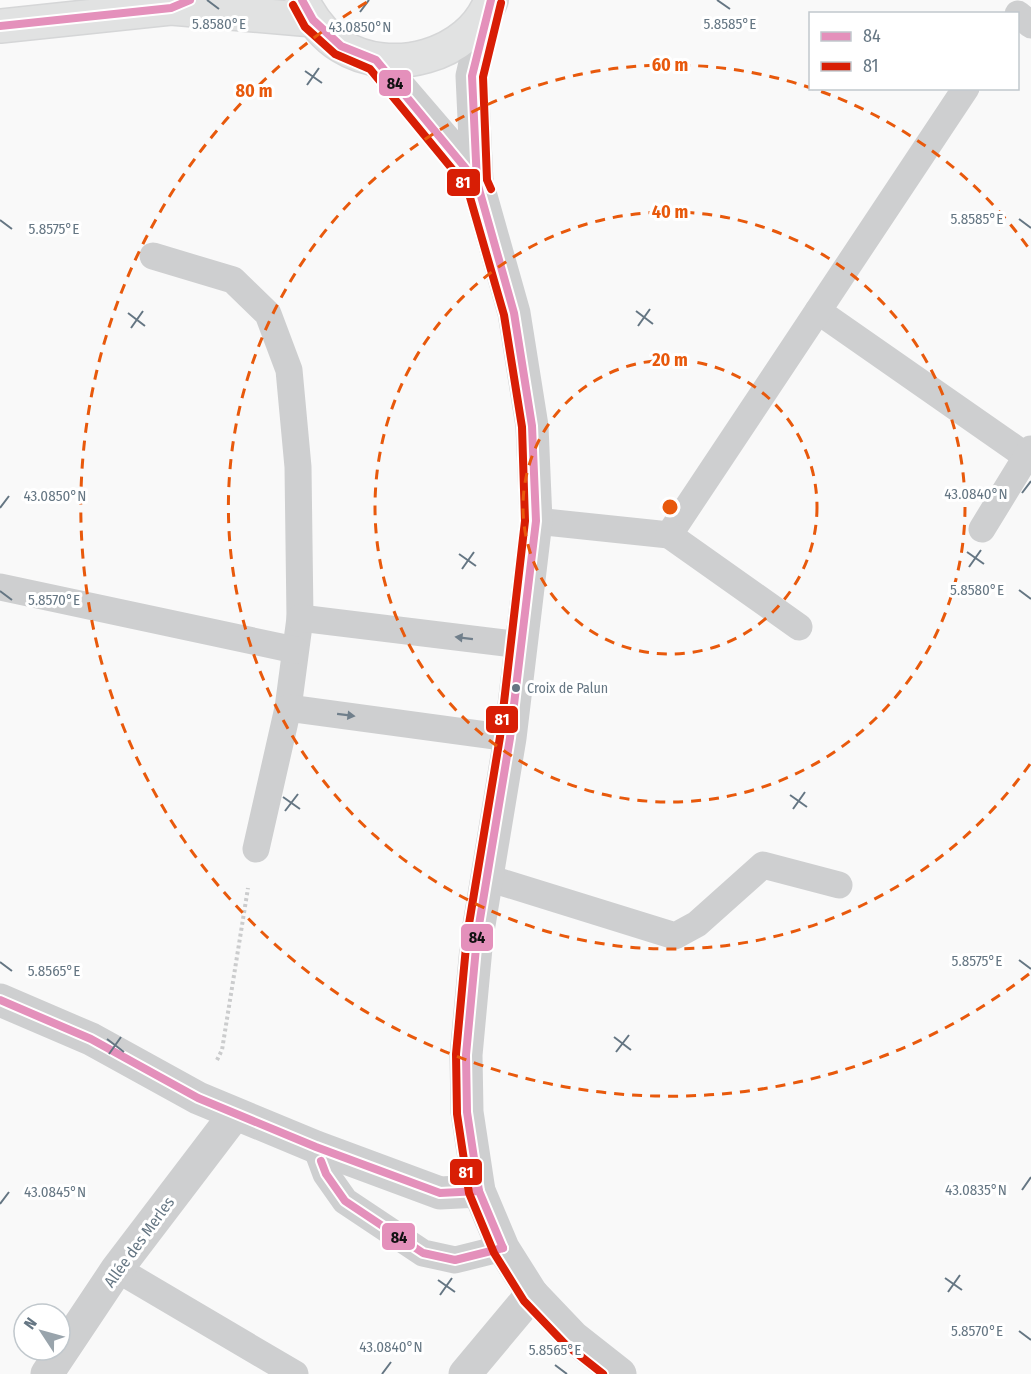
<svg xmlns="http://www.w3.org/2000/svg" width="1031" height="1374" font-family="'Fira Sans Condensed',sans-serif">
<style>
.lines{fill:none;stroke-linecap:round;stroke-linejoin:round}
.secondary-casing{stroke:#d5d6d7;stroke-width:36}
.path{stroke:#cbcccd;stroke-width:4;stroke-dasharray:3 3;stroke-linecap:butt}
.service{stroke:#cecfd0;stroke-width:27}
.minor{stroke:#cecfd0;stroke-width:33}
.tertiary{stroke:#cecfd0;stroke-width:33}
.secondary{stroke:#e1e2e2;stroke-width:33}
.bus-1-casing{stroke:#fff;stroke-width:12}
.bus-2-casing{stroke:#fff;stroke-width:12}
.bus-1{stroke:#e490bb;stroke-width:8}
.bus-2{stroke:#d81e05;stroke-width:8}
.oneway{fill:#707f8b}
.ticks{fill:none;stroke:#657683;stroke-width:2}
.ring{fill:none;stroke:#e8590c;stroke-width:3;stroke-dasharray:10 8}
.bus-dot{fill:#657683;stroke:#fff;stroke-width:2}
.labels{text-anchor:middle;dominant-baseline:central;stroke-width:6;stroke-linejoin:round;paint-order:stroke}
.bus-label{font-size:14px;fill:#657683;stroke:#fff;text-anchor:start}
.street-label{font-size:16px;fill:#657683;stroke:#fff}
.ticks-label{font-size:15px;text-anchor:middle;fill:#657683;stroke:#fff;stroke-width:6;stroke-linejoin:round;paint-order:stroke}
.centre{fill:#e8590c;stroke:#fff;stroke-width:3}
.ring-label{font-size:18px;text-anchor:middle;font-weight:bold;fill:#e8590c;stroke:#fff;stroke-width:6;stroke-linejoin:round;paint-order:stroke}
.line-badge{stroke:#fff;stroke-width:2}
.badge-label{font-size:16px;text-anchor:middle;font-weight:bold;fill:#fff}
.pale-badge-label{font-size:16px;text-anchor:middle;font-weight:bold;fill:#111}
</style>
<rect width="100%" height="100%" fill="#f9f9f9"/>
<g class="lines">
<g class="secondary-casing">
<g id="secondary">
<path d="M302,0C311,18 323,35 341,46C390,77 470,57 491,0"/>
<path d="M0,26L171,8L313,20"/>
</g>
</g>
<path class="path" d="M217,1060L222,1050L248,888"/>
<g class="service">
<path d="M1018,14L1031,25"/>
<path d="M153,256L233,280L268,314L289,370L298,467L300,618L288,708L256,849"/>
<path d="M818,311L1026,456"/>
<path d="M536,521L669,535L966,88"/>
<path d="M982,529L1031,449"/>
<path d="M669,535L799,627"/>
<path d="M0,587L295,650"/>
<path d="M300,618L522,645"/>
<path d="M288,708L510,738"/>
<path d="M488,878L675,936L697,924L763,865L839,885"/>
<path d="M316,1147L326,1174L345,1201L423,1253L455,1260L503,1248"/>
<path d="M117,1269L295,1374"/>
</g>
<g class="minor">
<path d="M0,1000L91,1039L198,1098L316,1147L440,1193L479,1191"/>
<path d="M47,1374L117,1269L235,1114"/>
<path d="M465,1374L532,1294"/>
</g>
<g class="tertiary">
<path d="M488,7L472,76L477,182L514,313L532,426L536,521L510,738L477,937L466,1055L467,1112L479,1191L503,1248L532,1294L573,1337L620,1374"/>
<path d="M376,60L449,145L477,182"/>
</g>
<use href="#secondary" class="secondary"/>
<g class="bus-1-casing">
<g id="bus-1">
<path d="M302,0L313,20L341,46L376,60L477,182"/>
<path d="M491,0L472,76L477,182L514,313L532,426L536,521L510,738L477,937L466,1055L467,1112L479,1191L503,1248"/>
<path d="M0,26L171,8L190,0"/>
<path d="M0,1000L91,1039L198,1098L316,1147L440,1193L479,1191"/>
<path d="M321,1161L326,1174L345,1201L423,1253L455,1260L503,1248"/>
</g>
</g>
<g class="bus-2-casing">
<g id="bus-2">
<path d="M293,5L305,27L335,54L370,69L467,187L504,315L522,427L525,521L500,737L467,936L456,1054L457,1114L469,1193L494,1253L524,1301L565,1344L603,1374"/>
<path d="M491,189L487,180L483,77L501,3"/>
</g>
</g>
<use href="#bus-1" class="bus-1"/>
<use href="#bus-2" class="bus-2"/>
</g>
<defs><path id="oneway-solid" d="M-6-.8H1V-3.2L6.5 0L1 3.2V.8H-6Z" transform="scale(1.5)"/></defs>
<g class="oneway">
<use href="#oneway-solid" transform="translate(464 638) rotate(-173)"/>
<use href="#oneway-solid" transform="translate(346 715) rotate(7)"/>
</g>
<path class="ticks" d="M207,0L219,9M717,0L730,9M360,12L369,0M305,71L322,83M307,85L319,68M1019,219L1031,228M0,220L12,229M636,311L653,324M128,313L145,326M638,326L650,309M131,328L143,311M1022,493L1031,481M0,508L9,496M967,552L984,564M459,554L476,566M969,567L981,550M462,569L474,552M1019,590L1031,599M0,591L12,600M790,795L807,807M283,797L300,809M793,809L805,792M285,811L298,794M1019,960L1031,969M0,962L12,971M614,1037L631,1050M107,1039L124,1052M616,1052L629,1035M109,1054L121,1037M1022,1190L1031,1177M0,1204L9,1192M945,1278L962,1290M438,1280L455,1292M948,1292L960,1275M440,1295L452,1278M1019,1331L1031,1340M555,1365L567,1374M382,1374L391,1362"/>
<g class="ring">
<circle cx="670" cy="507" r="147"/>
<circle cx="670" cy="507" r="295"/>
<path d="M1030 764A442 442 0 1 1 1030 250"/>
<path d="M1029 974A589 589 0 1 1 367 2"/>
</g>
<circle class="bus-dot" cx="516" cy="688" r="5"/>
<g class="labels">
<g class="bus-label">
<text x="527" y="688">Croix de Palun</text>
</g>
<g class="street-label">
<text transform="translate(139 1242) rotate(-54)">Allée des Merles</text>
</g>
</g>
<g class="ticks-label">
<text x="219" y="29">5.8580°E</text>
<text x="730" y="29">5.8585°E</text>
<text x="360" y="32">43.0850°N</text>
<text x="977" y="224">5.8585°E</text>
<text x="54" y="234">5.8575°E</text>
<text x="976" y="499">43.0840°N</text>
<text x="55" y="501">43.0850°N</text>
<text x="977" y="595">5.8580°E</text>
<text x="54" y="605">5.8570°E</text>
<text x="977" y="966">5.8575°E</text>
<text x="54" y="976">5.8565°E</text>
<text x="976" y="1195">43.0835°N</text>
<text x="55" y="1197">43.0845°N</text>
<text x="977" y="1336">5.8570°E</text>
<text x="391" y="1352">43.0840°N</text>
<text x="555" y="1355">5.8565°E</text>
</g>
<circle cx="670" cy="507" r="9" class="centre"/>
<g class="ring-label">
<text x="670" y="71">60 m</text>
<text x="254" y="97">80 m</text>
<text x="670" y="218">40 m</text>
<text x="670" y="366">20 m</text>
</g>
<g class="line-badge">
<rect x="378" y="69" width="34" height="28" rx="6" fill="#e490bb"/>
<rect x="446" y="168" width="35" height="29" rx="6" fill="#d81e05"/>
<rect x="485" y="705" width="34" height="29" rx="6" fill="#d81e05"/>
<rect x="460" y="923" width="34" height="29" rx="6" fill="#e490bb"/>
<rect x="449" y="1158" width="34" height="28" rx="6" fill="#d81e05"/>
<rect x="381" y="1222" width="35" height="29" rx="6" fill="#e490bb"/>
</g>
<g class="badge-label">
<text x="463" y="188">81</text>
<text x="502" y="725">81</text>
<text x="466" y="1178">81</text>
</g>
<g class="pale-badge-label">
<text x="395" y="89">84</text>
<text x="477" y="943">84</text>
<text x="399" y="1243">84</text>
</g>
<rect x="809" y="12" width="210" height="78" fill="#ffffff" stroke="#c1c8cd" stroke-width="1.5"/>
<rect x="821" y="32" width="30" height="9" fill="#e490bb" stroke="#c1c8cd" stroke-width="1.5"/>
<text x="863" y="42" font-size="18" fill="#657683">84</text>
<rect x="821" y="62" width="30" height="9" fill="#d81e05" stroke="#c1c8cd" stroke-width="1.5"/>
<text x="863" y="72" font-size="18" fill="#657683">81</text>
<g transform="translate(42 1332) rotate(306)"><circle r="28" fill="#ffffff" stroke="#c1c8cd" stroke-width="1.5"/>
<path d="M0-4.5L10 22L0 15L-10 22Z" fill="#99a4ac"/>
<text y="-9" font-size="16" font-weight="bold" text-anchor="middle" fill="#657683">N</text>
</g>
</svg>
